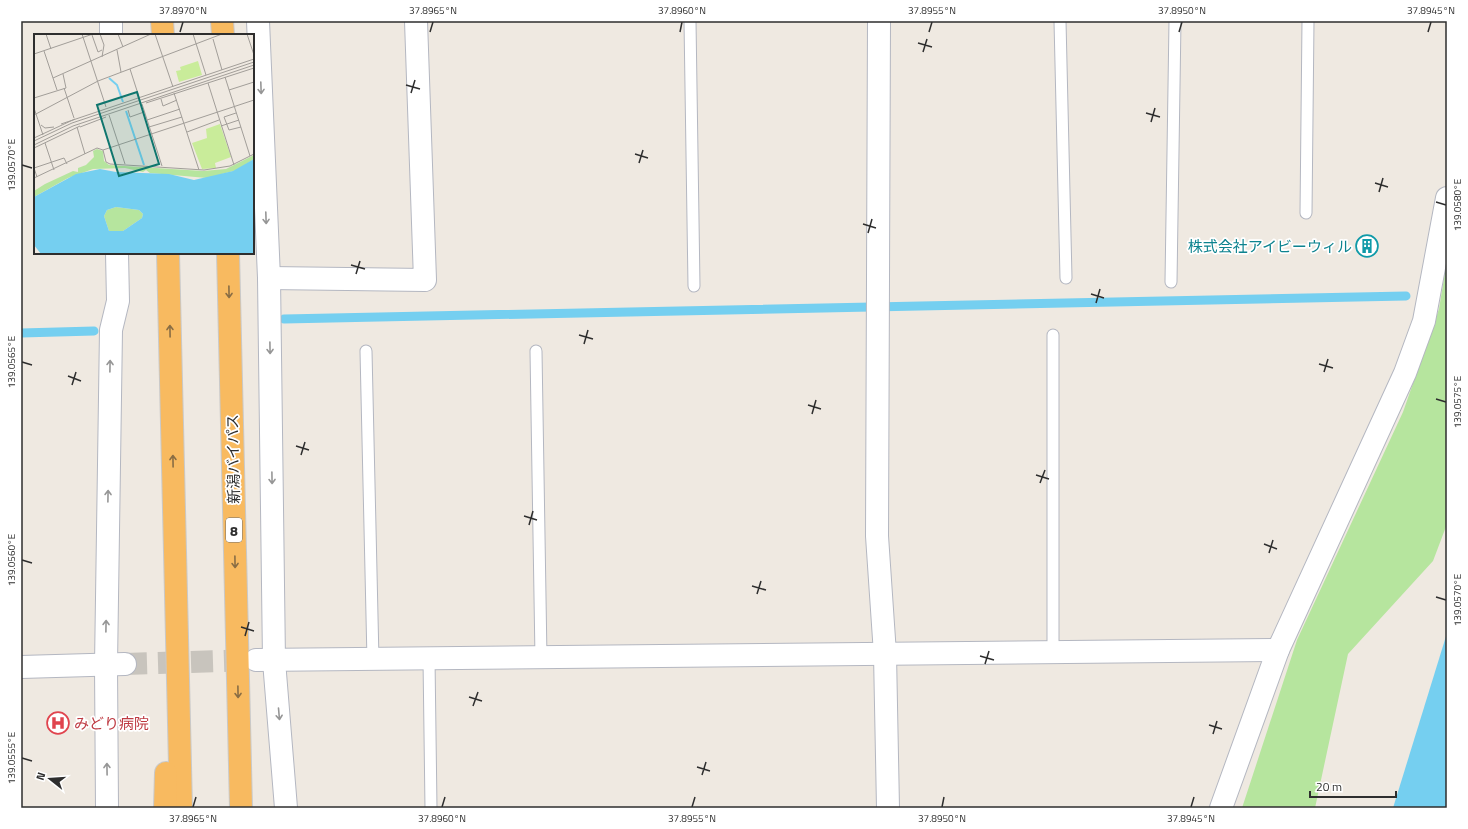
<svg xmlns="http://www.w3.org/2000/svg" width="1468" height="829" font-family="'Titillium Web','Noto Sans JP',sans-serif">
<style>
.green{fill:#b6e59e}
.water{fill:#75cff0}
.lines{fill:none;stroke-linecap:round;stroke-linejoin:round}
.stream{stroke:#75cff0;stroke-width:9}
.minor-tunnel{stroke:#c8c4bd;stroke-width:22;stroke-dasharray:22 11;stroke-linecap:butt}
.service-casing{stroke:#b4b7c1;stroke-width:13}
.minor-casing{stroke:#b4b7c1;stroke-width:24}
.trunk-casing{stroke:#c9c9c9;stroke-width:24}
.service{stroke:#fff;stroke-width:11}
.minor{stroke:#fff;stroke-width:22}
.trunk{stroke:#f8ba60;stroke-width:22}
.oneway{stroke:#969696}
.oneway2{stroke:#896d44}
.ticks{fill:none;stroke:#2e2e2e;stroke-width:1.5}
.labels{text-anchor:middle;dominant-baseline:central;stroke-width:3.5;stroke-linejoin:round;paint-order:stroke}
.shield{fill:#fff;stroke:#6d6d6d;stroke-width:1}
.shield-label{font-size:14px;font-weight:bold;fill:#2e2e2e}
.culture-label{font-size:15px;fill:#0d838f;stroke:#fff;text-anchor:end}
.street-label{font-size:15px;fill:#2e2e2e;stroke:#fff}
.health-label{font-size:15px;fill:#be3a42;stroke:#fff;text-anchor:start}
.inset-river{fill:none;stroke:#75cff0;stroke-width:2}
.inset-road{fill:none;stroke:#a29e99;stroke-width:1}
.view{fill:#0f766e;fill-opacity:0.15;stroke:#0f766e;stroke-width:2}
.inset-edge{fill:none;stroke:#2e2e2e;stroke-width:2}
.neatline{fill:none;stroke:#2e2e2e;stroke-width:1.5}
.ticks-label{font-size:10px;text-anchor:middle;fill:#2e2e2e}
</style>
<rect width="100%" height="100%" fill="#efe9e1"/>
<path class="green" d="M1447,260V524L1433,561L1348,654L1315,808H1242L1297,640L1403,412L1439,309Z"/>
<path class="water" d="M1447,633V808H1393Z"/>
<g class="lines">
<g class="stream">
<path d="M284,319L1406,296"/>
<path d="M21,333L94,331"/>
</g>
<path class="minor-tunnel" d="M125,664L256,660"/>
<g class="service-casing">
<g id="service">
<path d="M690,21L694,286"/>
<path d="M1060,21L1066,278"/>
<path d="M1306,213L1308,21"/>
<path d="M1171,282L1175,21"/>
<path d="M366,351L373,660"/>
<path d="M536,351L541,658"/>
<path d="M1053,652V335"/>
<path d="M429,659L431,808"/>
</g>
</g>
<g class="minor-casing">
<g id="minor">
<path d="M111,21V35"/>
<path d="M258,21L269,278L274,661L286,808"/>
<path d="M879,21L877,536L885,654L888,808"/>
<path d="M269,278L425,280L416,21"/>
<path d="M256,660L1278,650"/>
<path d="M21,667L125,664"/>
<path d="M107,808L106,665L111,330L118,301L117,253"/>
<path d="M1221,808L1278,650L1405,373L1424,321L1447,198"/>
</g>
</g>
<g class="trunk-casing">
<g id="trunk">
<path d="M162,21L163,35"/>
<path d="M222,21L223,35"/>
<path d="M168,253L181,808"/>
<path d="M228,253L241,808"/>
<path d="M165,808L166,773"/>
</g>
</g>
<use href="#service" class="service"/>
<use href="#minor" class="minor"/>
<use href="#trunk" class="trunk"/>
</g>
<defs><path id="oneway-shaft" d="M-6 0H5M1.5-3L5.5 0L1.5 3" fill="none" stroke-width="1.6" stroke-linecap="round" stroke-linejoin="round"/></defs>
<g class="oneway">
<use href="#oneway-shaft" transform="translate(261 88) rotate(88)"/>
<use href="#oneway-shaft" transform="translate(266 218) rotate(88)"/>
<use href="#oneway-shaft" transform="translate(270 348) rotate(89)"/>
<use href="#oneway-shaft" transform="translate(110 366) rotate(-89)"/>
<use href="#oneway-shaft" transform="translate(272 478) rotate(89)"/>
<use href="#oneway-shaft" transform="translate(108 496) rotate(-89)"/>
<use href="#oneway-shaft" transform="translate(106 626) rotate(-89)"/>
<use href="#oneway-shaft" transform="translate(279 714) rotate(85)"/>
<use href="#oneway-shaft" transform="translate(107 769) rotate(-91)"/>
</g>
<g class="oneway2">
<use href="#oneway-shaft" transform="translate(229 292) rotate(89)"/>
<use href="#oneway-shaft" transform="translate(170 331) rotate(-91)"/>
<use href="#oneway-shaft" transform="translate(173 461) rotate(-91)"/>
<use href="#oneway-shaft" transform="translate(235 562) rotate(89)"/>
<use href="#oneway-shaft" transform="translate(238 692) rotate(89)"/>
</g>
<path class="ticks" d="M180,32L183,22M430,32L433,22M680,32L682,22M929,32L932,22M1179,32L1182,22M1428,32L1431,22M918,43L932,47M923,52L927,39M406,85L420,89M411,93L415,80M1146,113L1160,117M1151,122L1155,108M635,154L648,158M639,163L643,150M22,165L32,168M1375,183L1388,187M1379,192L1383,178M1436,202L1446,205M863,224L876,228M868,233L872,219M351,265L365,269M356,274L360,261M1091,294L1104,298M1096,303L1100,289M579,335L593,339M584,344L588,330M22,362L32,365M1319,364L1333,368M1324,372L1328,359M68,376L81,381M72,385L76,372M1436,399L1446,402M808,405L821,409M812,414L816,400M296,446L309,450M301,455L305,442M1036,475L1049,479M1040,483L1045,470M524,516L537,520M529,525L533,511M1264,544L1277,549M1269,553L1273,540M22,560L32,563M752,586L766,590M757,594L761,581M1436,597L1446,600M241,627L254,631M245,636L249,622M980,656L994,660M985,664L989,651M469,697L482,701M473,706L478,692M1209,725L1222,729M1213,734L1217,721M22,758L32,761M697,767L710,771M702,775L706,762M193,807L196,797M442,807L445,797M692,807L695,797M942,807L944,797M1191,807L1194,797"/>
<defs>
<g id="building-ring" transform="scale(1.15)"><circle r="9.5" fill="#fff" stroke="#0f9aa8" stroke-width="1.5"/><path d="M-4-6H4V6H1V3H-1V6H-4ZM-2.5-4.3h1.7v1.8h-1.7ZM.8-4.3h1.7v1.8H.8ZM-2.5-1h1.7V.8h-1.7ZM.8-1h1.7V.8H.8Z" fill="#0f9aa8"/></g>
<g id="hospital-ring" transform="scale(1.15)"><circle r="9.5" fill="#fff" stroke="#e0444e" stroke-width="1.5"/><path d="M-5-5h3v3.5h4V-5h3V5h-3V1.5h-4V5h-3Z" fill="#e0444e"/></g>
</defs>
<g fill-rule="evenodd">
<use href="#building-ring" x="1367" y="246"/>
<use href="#hospital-ring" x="58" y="723"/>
</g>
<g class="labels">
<rect class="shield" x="226" y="518" width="16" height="24" rx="3"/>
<g class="shield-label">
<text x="234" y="530">8</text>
</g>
<g class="culture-label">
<text x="1352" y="246">株式会社アイビーウィル</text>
</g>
<g class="street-label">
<text transform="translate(233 459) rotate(-91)">新潟バイパス</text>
</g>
<g class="health-label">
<text x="74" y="723">みどり病院</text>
</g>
</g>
<g transform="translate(34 34)">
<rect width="220" height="220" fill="#efe9e1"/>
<path d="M63,115L69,117L70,127L75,131L169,137L192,135L220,121V125L203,136L173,144L116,139L112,136L109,138L91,134L59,135L34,144L0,163V157L11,150L39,137L44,138V134L52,131L60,123L59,117ZM82,173L105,176L109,180L108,184L89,197H75L70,182L73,176Z" fill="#b6e59e"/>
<path d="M164,27L168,41L145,48L142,37L147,36L146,33ZM186,90L197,123L181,129L182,134L168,135L158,109L173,104L172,95Z" fill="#c9ec9a"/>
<path d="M220,125V220H7L0,211V163L42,140L66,135L82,138L135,140L160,146L199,137ZM82,173L105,176L109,180L108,184L89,197H75L70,182L73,176Z" fill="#75cff0" fill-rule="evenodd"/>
<path class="inset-river" d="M75,44L83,51L89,68M92,77L110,131"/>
<path class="inset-road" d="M12,0L17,15M48,0L72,73M66,0L70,11L68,23M84,0L89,13M121,0L139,53M159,0L172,41M213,0L220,21M58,1L64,18L68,16M179,5L188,36M83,16L87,38M10,17L23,56M0,20L59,0M96,35L105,63M191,43L216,122M19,44L117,0M174,49L200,131M30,54L40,84M195,56L220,48M140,59L165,136M0,64L32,54L29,40M127,65L129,72L143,66M112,69L220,34M108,70L128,132M0,74L9,101M94,76L96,83L110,78M202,79L190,83L195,96L207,93M0,81L64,47L188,0M75,81L91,130M113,86L146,75M27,90L220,25M7,91L11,94L20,93M187,92L205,86M43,93L51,120M46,93L72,83M115,93L148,83M153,98L185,86M0,104L41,85M0,107L38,89L220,28M11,109L20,136M0,111L39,92L220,31M0,114L46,92M69,116L220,66M3,143L0,134L30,124L33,130M0,144L63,114L69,116L72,128L76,130L170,136L196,132L220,120"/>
<path class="view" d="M103,58L125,130L85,142L63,71Z"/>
<rect width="220" height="220" class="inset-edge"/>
</g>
<rect width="1468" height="829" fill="none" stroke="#ffffff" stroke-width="44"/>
<g transform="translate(50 779) rotate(287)" stroke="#ffffff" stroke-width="3" paint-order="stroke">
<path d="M0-3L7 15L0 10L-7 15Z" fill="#2e2e2e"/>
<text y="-6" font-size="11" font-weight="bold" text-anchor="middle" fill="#2e2e2e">N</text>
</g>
<path d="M1310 791v6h86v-6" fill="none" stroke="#2e2e2e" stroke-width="2"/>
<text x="1316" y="791" font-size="12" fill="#2e2e2e" stroke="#ffffff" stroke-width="3" paint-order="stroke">20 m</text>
<rect x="22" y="22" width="1424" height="785" class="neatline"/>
<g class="ticks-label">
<text x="183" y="14">37.8970°N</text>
<text x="433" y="14">37.8965°N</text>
<text x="682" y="14">37.8960°N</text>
<text x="932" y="14">37.8955°N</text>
<text x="1182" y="14">37.8950°N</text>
<text x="1431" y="14">37.8945°N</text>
<text transform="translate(11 165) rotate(-90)" y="4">139.0570°E</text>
<text transform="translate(1457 205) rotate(-90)" y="4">139.0580°E</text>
<text transform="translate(11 362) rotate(-90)" y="4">139.0565°E</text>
<text transform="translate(1457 402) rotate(-90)" y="4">139.0575°E</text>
<text transform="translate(11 560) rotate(-90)" y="4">139.0560°E</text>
<text transform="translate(1457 600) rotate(-90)" y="4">139.0570°E</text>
<text transform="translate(11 758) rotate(-90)" y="4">139.0555°E</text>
<text x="193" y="822">37.8965°N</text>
<text x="442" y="822">37.8960°N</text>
<text x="692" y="822">37.8955°N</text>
<text x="942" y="822">37.8950°N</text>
<text x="1191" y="822">37.8945°N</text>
</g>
</svg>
